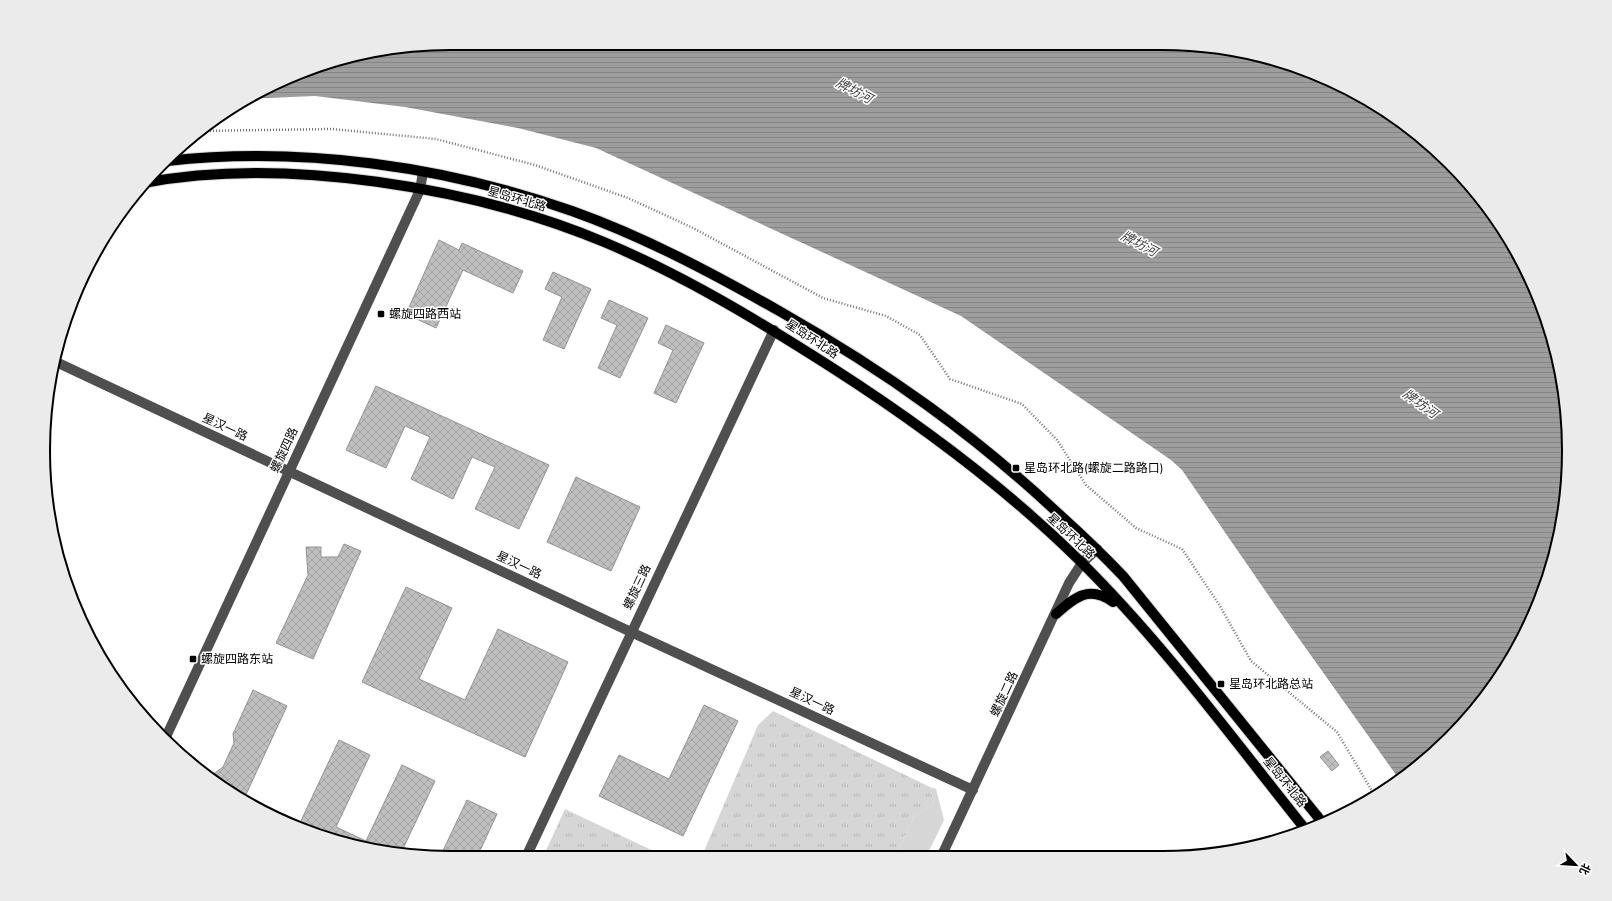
<svg xmlns="http://www.w3.org/2000/svg" width="1612" height="901" font-family="'Nunito Sans','Noto Sans SC',sans-serif">
<style>
.grass{fill:url(#grass-tufts)}
.park{fill:#d6d6d6}
.water{fill:url(#water-rules)}
.building{fill:url(#building-cross-hatch);stroke:#939393}
.lines{fill:none;stroke-linecap:round;stroke-linejoin:round}
.major-casing{stroke:#dbdbdb;stroke-width:12}
.path{stroke:#717171;stroke-width:2.5;stroke-dasharray:1 2;stroke-linecap:butt}
.minor{stroke:#4f4f4f;stroke-width:10}
.major{stroke:#000;stroke-width:10}
.poi-dot{fill:#000;stroke:#fff;stroke-width:1.5}
.labels{text-anchor:middle;dominant-baseline:central;stroke-width:3;stroke-linejoin:round;paint-order:stroke}
.street-label{font-size:12px;fill:#000;stroke:#fff}
.poi-label{font-size:12px;fill:#000;stroke:#fff;text-anchor:start}
.water-label{font-size:13px;font-style:italic;fill:#3e3e3e;stroke:#fff}
.rim{fill:none;stroke:#000;stroke-width:2}
</style>
<defs>
<pattern id="grass-tufts" width="24" height="20" patternUnits="userSpaceOnUse"><rect width="24" height="20" fill="#d6d6d6"/><path d="M3 7l-1-3M5 7V3M7 7l1-3M15 17l-1-3M17 17v-4M19 17l1-3" fill="none" stroke="#b6b6b6"/></pattern>
<pattern id="water-rules" width="6" height="5" patternUnits="userSpaceOnUse"><rect width="6" height="5" fill="#9d9d9d"/><path d="M0 2.5h6" fill="none" stroke="#858585"/></pattern>
<pattern id="building-cross-hatch" width="8" height="8" patternUnits="userSpaceOnUse"><rect width="8" height="8" fill="#bfbfbf"/><path d="M0 0l8 8M0 8l8-8" fill="none" stroke="#a2a2a2"/></pattern>
</defs>
<rect width="100%" height="100%" fill="#fff"/>
<g class="grass">
<path d="M773,711L930,787L934,803L914,817L895,856H702L758,725Z"/>
<path d="M565,809L664,856L543,857Z"/>
</g>
<path class="park" d="M930,787L936,789L944,820L927,855L895,856L914,817L934,803Z"/>
<path class="water" d="M451,43L1188,44L1267,57L1365,97L1430,144L1485,202L1512,246L1527,270L1555,345L1568,424V433L1566,503L1547,581L1515,654L1468,719L1399,779L1280,612L1182,470L1171,460L961,316L596,148L518,128L405,107L315,96L244,99L319,65L371,51Z"/>
<g class="building">
<path d="M439,240L459,250L462,243L523,271L513,293L463,270L436,328L406,314Z"/>
<path d="M553,272L591,289L564,349L543,340L562,297L545,289Z"/>
<path d="M609,300L648,318L620,378L598,368L617,325L601,318Z"/>
<path d="M666,325L704,343L676,403L654,393L673,350L658,343Z"/>
<path d="M376,386L549,465L519,529L475,509L495,467L472,457L453,499L411,479L430,437L405,426L386,468L346,450Z"/>
<path d="M576,477L640,507L611,571L547,542Z"/>
<path d="M344,544L361,551L313,659L276,643L308,575L306,547H321V557H338Z"/>
<path d="M406,587L452,608L419,679L465,700L498,629L568,662L525,757L362,682Z"/>
<path d="M253,690L287,706L243,801L208,778L223,767L234,743L233,734Z"/>
<path d="M704,705L738,721L683,836L599,796L619,755L669,779Z"/>
<path d="M339,740L370,755L336,827L366,841L402,765L435,781L401,853L345,844L299,825Z"/>
<path d="M1328,751L1339,765L1332,771L1320,757Z"/>
<path d="M467,800L497,814L477,857H440Z"/>
</g>
<g class="lines">
<g class="major-casing">
<g id="major">
<path d="M167,161C302,146 444,166 572,211C645,237 714,274 781,312C885,371 974,434 1061,516C1082,535 1103,555 1123,576L1322,822"/>
<path d="M143,183C283,156 473,187 604,242C683,275 759,321 831,367C920,424 1005,487 1080,561C1163,643 1233,739 1306,830"/>
<path d="M1056,614C1075,597 1089,585 1113,602"/>
</g>
</g>
<path class="path" d="M198,131L332,129L436,139L535,165L628,198L693,228L823,298L886,316L920,335L950,379L1022,404L1057,440L1086,485L1136,528L1182,549L1220,606L1251,661L1337,732L1375,796"/>
<g class="minor">
<path d="M54,361L631,632L973,790"/>
<path d="M165,739L420,190L423,172"/>
<path d="M942,855L1069,583L1082,563L1097,549"/>
<path d="M526,857L774,330"/>
</g>
<use href="#major" class="major"/>
</g>
<g class="poi-dot">
<rect x="377" y="310" width="8" height="8" rx="2"/>
<rect x="1012" y="464" width="8" height="8" rx="2"/>
<rect x="189" y="655" width="8" height="8" rx="2"/>
<rect x="1217" y="680" width="8" height="8" rx="2"/>
</g>
<g class="labels">
<g class="street-label">
<text transform="translate(517 199) rotate(16)">星岛环北路</text>
<text transform="translate(812 339) rotate(33)">星岛环北路</text>
<text transform="translate(225 427) rotate(25)">星汉一路</text>
<text transform="translate(284 450) rotate(-65)">螺旋四路</text>
<text transform="translate(1071 536) rotate(43)">星岛环北路</text>
<text transform="translate(519 565) rotate(25)">星汉一路</text>
<text transform="translate(637 587) rotate(-65)">螺旋三路</text>
<text transform="translate(1004 694) rotate(-65)">螺旋二路</text>
<text transform="translate(812 701) rotate(25)">星汉一路</text>
<text transform="translate(1285 782) rotate(51)">星岛环北路</text>
</g>
<g class="poi-label">
<text x="389" y="314">螺旋四路西站</text>
<text x="1024" y="468">星岛环北路(螺旋二路路口)</text>
<text x="201" y="659">螺旋四路东站</text>
<text x="1229" y="684">星岛环北路总站</text>
</g>
<g class="water-label">
<text transform="translate(854 91) rotate(28)">牌坊河</text>
<text transform="translate(1139 244) rotate(28)">牌坊河</text>
<text transform="translate(1420 404) rotate(36)">牌坊河</text>
</g>
</g>
<path d="M0 0H1612V901H0ZM450 50H1162A400 400 0 0 1 1562 450V451A400 400 0 0 1 1162 851H450A400 400 0 0 1 50 451V450A400 400 0 0 1 450 50Z" fill="#ebebeb" fill-rule="evenodd"/>
<path class="rim" d="M450 50H1162A400 400 0 0 1 1562 450V451A400 400 0 0 1 1162 851H450A400 400 0 0 1 50 451V450A400 400 0 0 1 450 50Z"/>
<g transform="translate(1576 865) rotate(115)" stroke="#ffffff" stroke-width="3" paint-order="stroke">
<path d="M0-3L7 15L0 10L-7 15Z" fill="#000000"/>
<text y="-6" font-size="11" font-weight="bold" text-anchor="middle" fill="#000000">北</text>
</g>
</svg>
